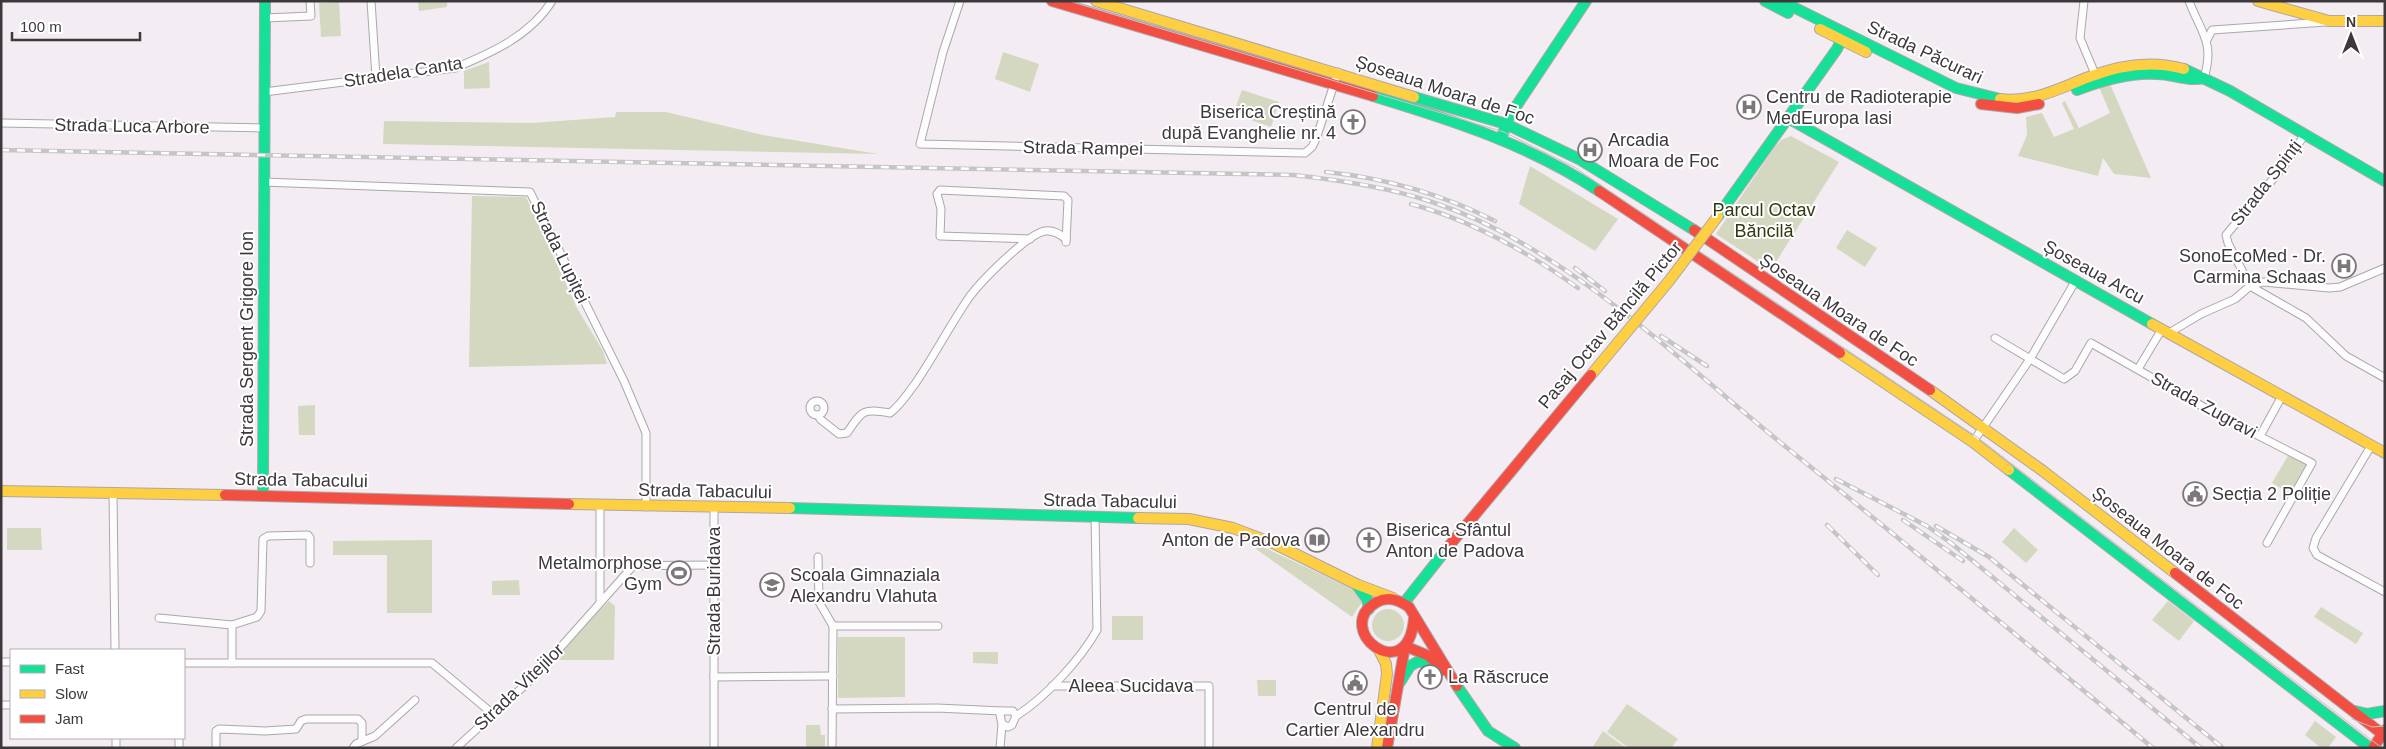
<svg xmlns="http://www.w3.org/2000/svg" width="2386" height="749" font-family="Arial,sans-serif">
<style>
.green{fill:#d5d8c0}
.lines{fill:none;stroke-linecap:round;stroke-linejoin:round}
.street-casing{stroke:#aca7ab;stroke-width:9}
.fast-casing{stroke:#aca7ab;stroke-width:12}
.slow-casing{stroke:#aca7ab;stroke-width:12}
.jam-casing{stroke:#aca7ab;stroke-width:12}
.street{stroke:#fdfcfd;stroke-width:7}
.fast{stroke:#16e098;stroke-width:10}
.slow{stroke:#ffcf43;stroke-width:10}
.jam{stroke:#f24e42;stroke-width:10}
.tram{stroke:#c6c5c6;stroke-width:1}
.rail-casing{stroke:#c6c5c6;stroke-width:4.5}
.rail{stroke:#fff;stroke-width:2.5;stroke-dasharray:8;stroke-linecap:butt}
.slow-bridge-casing{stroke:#aca7ab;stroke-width:12;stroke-linecap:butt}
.jam-bridge-casing{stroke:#aca7ab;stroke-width:12;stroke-linecap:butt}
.slow-bridge{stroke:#ffcf43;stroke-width:10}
.jam-bridge{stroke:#f24e42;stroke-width:10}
.labels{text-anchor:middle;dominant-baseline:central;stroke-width:4;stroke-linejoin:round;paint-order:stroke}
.street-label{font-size:18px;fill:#3d383c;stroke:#fff}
.poi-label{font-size:18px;fill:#3d383c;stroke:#fff;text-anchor:start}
.park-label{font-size:18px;fill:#323811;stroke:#fff}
</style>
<rect width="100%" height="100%" fill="#f3ecf2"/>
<g class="green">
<path d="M418,1H447V7L419,11Z"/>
<path d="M339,2L341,36L321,37L319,3Z"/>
<path d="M1003,52L1039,64L1030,92L995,79Z"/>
<path d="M489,62L490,88L464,89V71Z"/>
<path d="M2110,84L2151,178L2114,174L2103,158L2098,176L2018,156L2027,135L2026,117L2042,113L2054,137L2074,129L2062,103L2065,101L2079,128L2110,113L2099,87Z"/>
<path d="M1242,90L1279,102L1271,127L1233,114Z"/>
<path d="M616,112H666L763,135L878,154L383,144L384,121L531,123L615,117Z"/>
<path d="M1791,136L1839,162L1771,270L1716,234L1773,149L1781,140Z"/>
<path d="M1530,166L1618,219L1595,251L1519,204Z"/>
<path d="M472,196L526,197L577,308L603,351L607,364L469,367Z"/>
<path d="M1847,230L1877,248L1865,267L1836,248Z"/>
<path d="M315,405V435H299L298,406Z"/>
<path d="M2289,454L2308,464L2291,494L2272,483Z"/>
<path d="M7,528H41L42,550H7Z"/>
<path d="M2014,528L2038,550L2026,563L2002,542Z"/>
<path d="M432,540V613H387V555H333V541Z"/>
<path d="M1259,545L1355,590L1362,602L1352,617L1256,549Z"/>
<path d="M519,580L520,595H492V581Z"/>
<path d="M609,601L615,606L614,660H548Z"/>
<path d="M2168,601L2194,621L2179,641L2152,620Z"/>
<path d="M2321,607L2363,633L2356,644L2314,617Z"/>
<circle cx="1388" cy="625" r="16"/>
<rect x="1112" y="616" width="31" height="24"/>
<path d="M838,637H905V697L838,698Z"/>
<path d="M973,652H998V664L973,663Z"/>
<path d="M1257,680H1276V696H1258Z"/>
<path d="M1627,704L1678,739L1671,748H1629L1607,732Z"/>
<path d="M2315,721L2336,737L2328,748H2321L2305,735Z"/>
<path d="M806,725H820L821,735H825V748H806Z"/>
<path d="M1603,731L1626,748H1592Z"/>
</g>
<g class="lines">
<g class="street-casing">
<g id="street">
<path d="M371,1L376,77"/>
<path d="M960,1L943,52L920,144L1305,153L1312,147L1316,139L1338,72"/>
<path d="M2084,1L2080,38L2095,74"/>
<path d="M2189,1C2201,33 2215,42 2204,78"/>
<path d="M265,18L311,16L310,1"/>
<path d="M2207,40L2212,30L2326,22"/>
<path d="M264,92L455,68C491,53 530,36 552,1"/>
<path d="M1,123L264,128"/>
<path d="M263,182L530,192L624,381L646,433V507"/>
<path d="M1030,239L940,236L941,209L937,194L940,190L1064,196L1068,200L1066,242"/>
<path d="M2250,286L2228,243L2226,235L2284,166L2305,134"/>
<path d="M2250,286L2306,318L2346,356L2385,378"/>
<path d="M2169,333L2201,314L2235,299L2250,286L2263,282L2329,288L2340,287L2385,268"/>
<path d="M1995,338L2064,379L2075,371L2091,343L2216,414L2312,463L2267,543"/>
<path d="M2138,369L2162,329"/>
<circle cx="817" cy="408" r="7"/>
<path d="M819,415L820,419L839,434L847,433C862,411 862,408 890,413C901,405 907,394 915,384C934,356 949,327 968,299C979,283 1027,234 1045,231C1054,230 1060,234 1066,239"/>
<path d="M2260,436L2282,396"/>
<path d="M1973,442L2030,359L2076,280"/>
<path d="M2371,446L2316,538L2313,548L2317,555L2385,592"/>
<path d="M113,493L115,650"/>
<path d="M714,506V748"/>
<path d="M818,557L819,602L833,626"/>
<path d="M600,566L714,565"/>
<path d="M600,602V505"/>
<path d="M159,618L232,625"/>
<path d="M1,662H11"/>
<path d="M184,663H432L493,714"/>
<path d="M232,663V625L257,617L261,611L263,539L268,536L308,535L310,538V563"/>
<path d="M714,677L833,676"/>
<path d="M1052,686H1209V748"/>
<path d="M1,705H11"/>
<path d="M832,709L937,708L1002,711"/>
<path d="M1002,724L1008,727L1012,725L1016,716C1045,698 1080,660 1097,630L1095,516"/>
<path d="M116,738V748"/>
<path d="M179,738V748"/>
<path d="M216,748V731L219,729L265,731L296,729L301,721L306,719H358L362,723V741"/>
<path d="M353,748L356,744L375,736L415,700"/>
<path d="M456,748L535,676L633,566"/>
<path d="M832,748L833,626H938"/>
<path d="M1000,748L1002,724L1000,715L1002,711H1013L1016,716"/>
</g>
</g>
<g class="fast-casing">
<g id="fast">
<path d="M1765,1L1788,13"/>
<path d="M1781,1L1956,88L2000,99"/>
<path d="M2184,69L2230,91L2385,181"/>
<path d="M2077,90C2103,80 2130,72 2157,74C2173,74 2189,82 2204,78"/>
<path d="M1373,96C1452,120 1530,145 1599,191"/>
<path d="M1414,97L1506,124L1579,159L1694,230"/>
<path d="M1788,118L2152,324"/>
<path d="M1501,139L1509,117L1586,1"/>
<path d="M1718,216L1837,49L1844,34"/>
<path d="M2009,470L2370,748"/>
<path d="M263,495L265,1"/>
<path d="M790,508L1138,518"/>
<path d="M1356,584L1367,599L1369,609"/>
<path d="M1404,603L1449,546"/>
<path d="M1400,682L1410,666L1419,661L1430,665L1437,670"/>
<path d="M1457,686L1488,731L1515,748"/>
<path d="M2355,711L2367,714L2385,711"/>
</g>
</g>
<g class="slow-casing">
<g id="slow">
<path d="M1096,1L1414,97"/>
<path d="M2258,1L2329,21H2385"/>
<path d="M1820,29L1866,52"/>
<path d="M2000,99C2034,103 2059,88 2089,77C2120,65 2152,60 2184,69"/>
<path d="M2152,324L2385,453"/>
<path d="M1840,353L1973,442L2009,470"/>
<path d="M1930,390L2043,471L2175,573"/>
<path d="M1,491L225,495"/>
<path d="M569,504L790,508"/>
<path d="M1138,518L1189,519L1233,528L1275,544L1356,584L1393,598"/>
<path d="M1377,748L1387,674L1386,664L1379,650"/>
</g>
</g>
<g class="jam-casing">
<g id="jam">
<path d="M1052,1L1373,96"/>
<path d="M1981,104L2017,108L2039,104"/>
<path d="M1599,191L1840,353"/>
<path d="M1694,230L1930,390"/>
<path d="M225,495L569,504"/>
<path d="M2175,573L2385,736"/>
<path d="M1414,618C1408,691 1330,628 1377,602C1389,596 1399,600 1409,607L1457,686"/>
<path d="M1387,748L1405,646L1429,656L1444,670"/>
<path d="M2373,748L2385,730"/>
</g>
</g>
<use href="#street" class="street"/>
<use href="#fast" class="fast"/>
<use href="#slow" class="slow"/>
<use href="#jam" class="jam"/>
<g class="tram">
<path d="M1069,1L1504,132L1574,167L1977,437L2382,748"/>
<path d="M2352,719L2372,727L2385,726"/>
</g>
<g class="rail-casing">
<g id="rail">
<path d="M1,150L1293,175C1340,180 1387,187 1432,202C1565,246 1678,360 1786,447C1909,546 2031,647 2153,748"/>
<path d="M1326,172C1385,178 1442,194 1495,221"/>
<path d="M1411,204C1470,220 1528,252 1578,288"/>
<path d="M1575,268L1605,291"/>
<path d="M1661,336L1707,366"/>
<path d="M1836,479L1927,526L1951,543L2201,748"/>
<path d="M1903,520L1963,561"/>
<path d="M1827,525L1878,575"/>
<path d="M1936,526L1989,557L2223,748"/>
</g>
</g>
<use href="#rail" class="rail"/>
<g class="slow-bridge-casing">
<path id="slow-bridge" d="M1591,375L1669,281L1718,216"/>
</g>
<g class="jam-bridge-casing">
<path id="jam-bridge" d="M1449,546L1591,375"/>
</g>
<use href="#slow-bridge" class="slow-bridge"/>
<use href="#jam-bridge" class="jam-bridge"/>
</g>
<defs>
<g id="hospital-ring" transform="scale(1.25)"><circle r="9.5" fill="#fff" stroke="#7d777c" stroke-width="1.5"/><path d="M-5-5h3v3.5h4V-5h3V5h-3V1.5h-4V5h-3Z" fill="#7d777c"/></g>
<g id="church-ring" transform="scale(1.25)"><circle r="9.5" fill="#fff" stroke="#7d777c" stroke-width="1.5"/><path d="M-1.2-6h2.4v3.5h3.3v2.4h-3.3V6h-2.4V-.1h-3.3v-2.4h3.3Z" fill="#7d777c"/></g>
<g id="civic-ring" transform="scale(1.25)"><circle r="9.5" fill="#fff" stroke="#7d777c" stroke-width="1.5"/><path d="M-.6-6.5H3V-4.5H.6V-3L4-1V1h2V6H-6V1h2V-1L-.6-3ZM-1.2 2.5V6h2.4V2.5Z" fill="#7d777c"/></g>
<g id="library-ring" transform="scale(1.25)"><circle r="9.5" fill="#fff" stroke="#7d777c" stroke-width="1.5"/><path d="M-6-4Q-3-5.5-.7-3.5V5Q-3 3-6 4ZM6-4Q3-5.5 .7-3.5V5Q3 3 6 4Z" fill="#7d777c"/></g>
<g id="stadium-ring" transform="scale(1.25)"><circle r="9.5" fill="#fff" stroke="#7d777c" stroke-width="1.5"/><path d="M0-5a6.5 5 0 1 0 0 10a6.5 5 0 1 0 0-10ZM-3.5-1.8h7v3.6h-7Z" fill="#7d777c"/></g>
<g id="school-ring" transform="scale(1.25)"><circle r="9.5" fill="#fff" stroke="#7d777c" stroke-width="1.5"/><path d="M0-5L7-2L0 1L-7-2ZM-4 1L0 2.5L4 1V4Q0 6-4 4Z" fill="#7d777c"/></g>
</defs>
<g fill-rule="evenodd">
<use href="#hospital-ring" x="1749" y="107"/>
<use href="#church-ring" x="1353" y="122"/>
<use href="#hospital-ring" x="1590" y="150"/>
<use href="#hospital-ring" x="2344" y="266"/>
<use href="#civic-ring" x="2195" y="494"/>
<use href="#library-ring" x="1317" y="540"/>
<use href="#church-ring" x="1369" y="540"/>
<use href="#stadium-ring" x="679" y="573"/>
<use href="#school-ring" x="772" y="585"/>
<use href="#church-ring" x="1430" y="677"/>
<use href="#civic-ring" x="1355" y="683"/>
</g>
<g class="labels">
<g class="street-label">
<text transform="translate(1925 52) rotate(25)">Strada Păcurari</text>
<text transform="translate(403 72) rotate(-9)">Stradela Canta</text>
<text transform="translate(1445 90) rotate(18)">Șoseaua Moara de Foc</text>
<text transform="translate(132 126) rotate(1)">Strada Luca Arbore</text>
<text transform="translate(1083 148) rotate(1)">Strada Rampei</text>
<text transform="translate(2266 183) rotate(-52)">Strada Spinți</text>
<text transform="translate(560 252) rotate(64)">Strada Lupiței</text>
<text transform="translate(2094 272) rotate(29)">Șoseaua Arcu</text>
<text transform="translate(1839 310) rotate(34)">Șoseaua Moara de Foc</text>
<text transform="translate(1610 325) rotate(-50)">Pasaj Octav Băncilă Pictor</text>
<text transform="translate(247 339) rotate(-90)">Strada Sergent Grigore Ion</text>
<text transform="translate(2204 405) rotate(29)">Strada Zugravi</text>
<text transform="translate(301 480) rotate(1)">Strada Tabacului</text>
<text transform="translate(705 491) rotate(1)">Strada Tabacului</text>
<text transform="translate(1110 501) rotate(1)">Strada Tabacului</text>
<text transform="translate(2168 548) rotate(38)">Șoseaua Moara de Foc</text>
<text transform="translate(714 591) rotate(-90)">Strada Buridava</text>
<text x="1131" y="686">Aleea Sucidava</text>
<text transform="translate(519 687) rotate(-44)">Strada Vitejilor</text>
</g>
<g class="poi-label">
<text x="1766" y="97">Centru de Radioterapie<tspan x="1766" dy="21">MedEuropa Iasi</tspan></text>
<text x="1336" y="112" text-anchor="end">Biserica Creștină<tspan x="1336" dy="21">după Evanghelie nr. 4</tspan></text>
<text x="1608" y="140">Arcadia<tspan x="1608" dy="21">Moara de Foc</tspan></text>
<text x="2326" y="256" text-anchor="end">SonoEcoMed - Dr.<tspan x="2326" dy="21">Carmina Schaas</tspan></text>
<text x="2212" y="494">Secția 2 Poliție</text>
<text x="1386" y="530">Biserica Sfântul<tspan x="1386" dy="21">Anton de Padova</tspan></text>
<text x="1300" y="540" text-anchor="end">Anton de Padova</text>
<text x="662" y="563" text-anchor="end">Metalmorphose<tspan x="662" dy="21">Gym</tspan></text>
<text x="790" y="575">Scoala Gimnaziala<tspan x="790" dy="21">Alexandru Vlahuta</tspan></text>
<text x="1448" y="677">La Răscruce</text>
<text x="1355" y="709" text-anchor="middle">Centrul de<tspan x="1355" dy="21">Cartier Alexandru</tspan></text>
</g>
<g class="park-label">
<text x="1764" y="210">Parcul Octav<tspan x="1764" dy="21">Băncilă</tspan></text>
</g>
</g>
<rect width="2386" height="749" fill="none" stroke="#3d383c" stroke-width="5"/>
<rect x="10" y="649" width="175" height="90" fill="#ffffff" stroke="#b1afb1"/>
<rect x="20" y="665" width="25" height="8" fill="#16e098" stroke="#b1afb1"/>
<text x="55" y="674" font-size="15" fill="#3d383c">Fast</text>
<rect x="20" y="690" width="25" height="8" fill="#ffcf43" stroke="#b1afb1"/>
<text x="55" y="699" font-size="15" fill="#3d383c">Slow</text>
<rect x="20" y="715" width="25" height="8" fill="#f24e42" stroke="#b1afb1"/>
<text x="55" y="724" font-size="15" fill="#3d383c">Jam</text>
<g transform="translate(2351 35)" stroke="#ffffff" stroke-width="4" paint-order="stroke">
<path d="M0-4L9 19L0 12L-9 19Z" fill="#3d383c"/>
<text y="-8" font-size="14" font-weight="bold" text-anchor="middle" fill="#3d383c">N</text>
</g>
<path d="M12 32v8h128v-8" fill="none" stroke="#3d383c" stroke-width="2.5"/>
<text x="20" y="32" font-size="15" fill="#3d383c" stroke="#ffffff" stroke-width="4" paint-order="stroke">100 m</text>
</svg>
